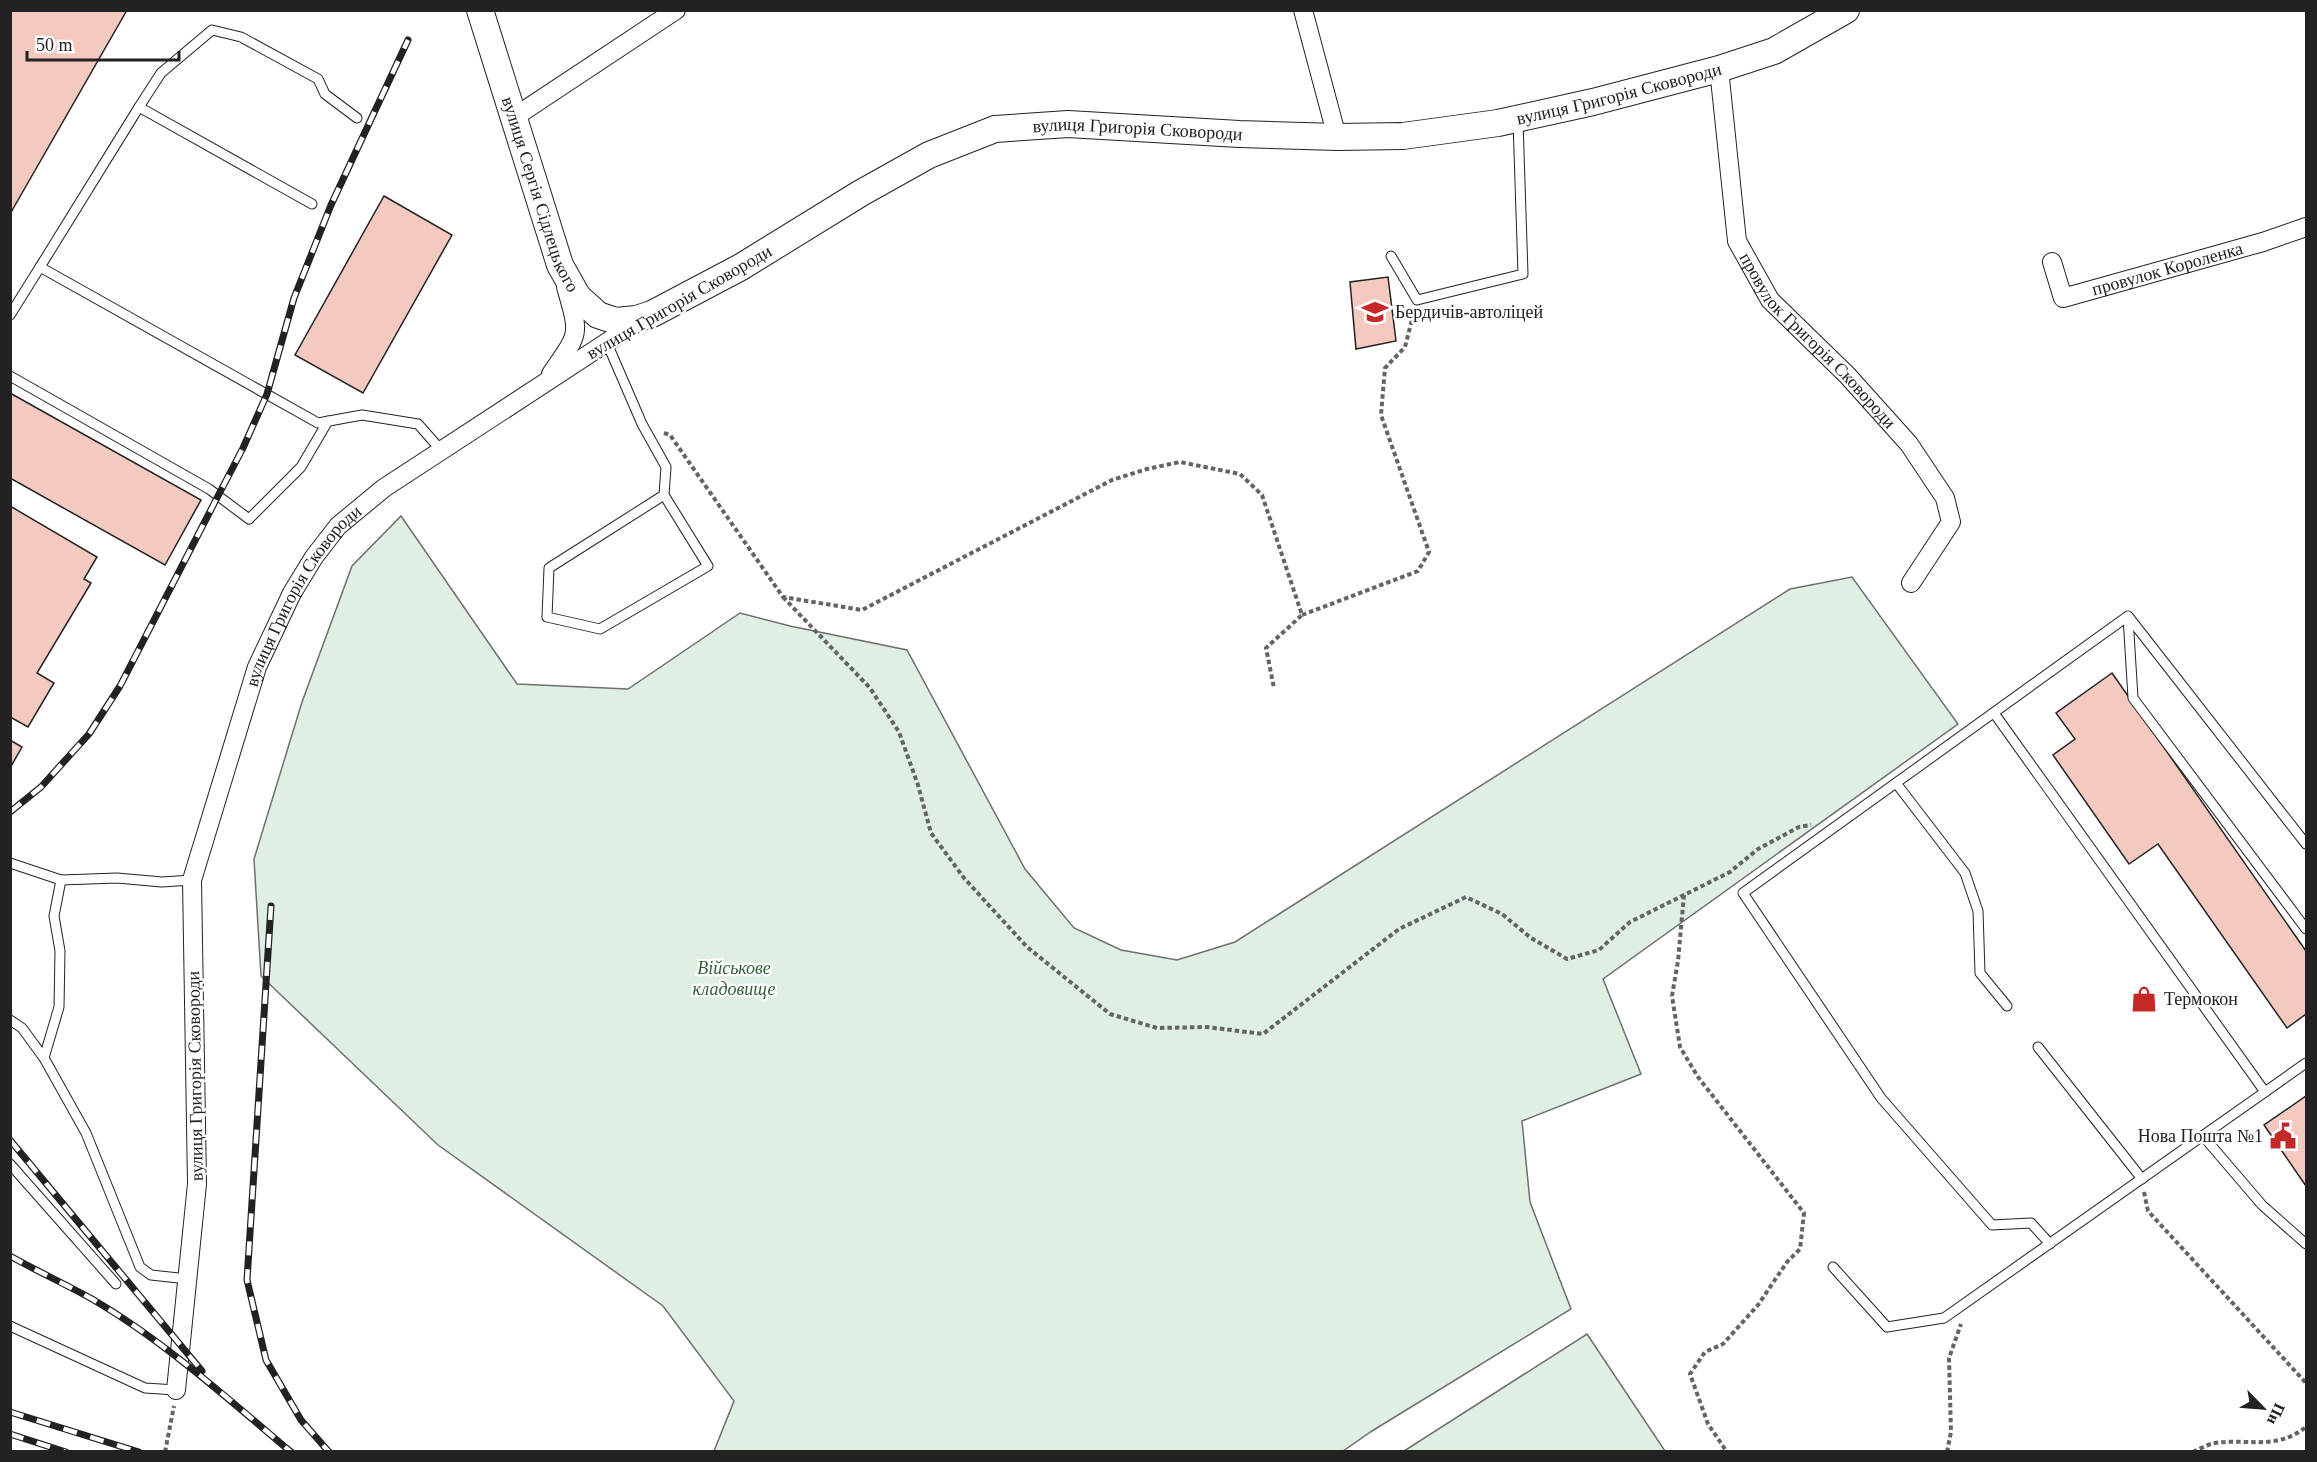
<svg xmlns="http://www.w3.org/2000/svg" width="2317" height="1462" font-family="'Times New Roman',serif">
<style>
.green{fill:#e0efe3;stroke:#6f6f6f;stroke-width:1.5}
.building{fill:#f3c9c0;stroke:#222;stroke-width:1.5}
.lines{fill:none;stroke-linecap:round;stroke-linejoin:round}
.lane-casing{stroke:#222;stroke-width:11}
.street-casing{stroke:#222;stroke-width:20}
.secondary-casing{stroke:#222;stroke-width:28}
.path{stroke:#646464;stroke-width:4;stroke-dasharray:4.5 3;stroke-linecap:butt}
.lane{stroke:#fff;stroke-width:9}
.street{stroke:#fff;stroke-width:18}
.secondary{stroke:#fff;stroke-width:26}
.rail-casing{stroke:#222;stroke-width:7}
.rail{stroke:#fff;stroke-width:4.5;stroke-dasharray:14;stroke-linecap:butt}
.labels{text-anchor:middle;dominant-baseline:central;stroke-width:4.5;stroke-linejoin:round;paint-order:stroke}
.street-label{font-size:18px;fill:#222;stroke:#fff}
.poi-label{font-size:18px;fill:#222;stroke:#fff;text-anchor:start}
.park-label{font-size:18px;font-style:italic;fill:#2f5e38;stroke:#fff}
</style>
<rect width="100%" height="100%" fill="#fff"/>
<g class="green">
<path d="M401,516L517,684L628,689L740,613L790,626L907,650L1025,869L1074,928L1121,950L1177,960L1235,942L1790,589L1852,577L1958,724L1603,979L1641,1074L1522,1121L1530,1202L1571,1309L1372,1431L1343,1451H714L734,1401L663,1306L438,1145L261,976L254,859L302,702L352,566Z"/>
<path d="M1587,1334L1665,1451H1404Z"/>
</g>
<g class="building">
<path d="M10,10H127L10,214Z"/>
<path d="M384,196L452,235L363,393L295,355Z"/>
<path d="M1388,277L1396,341L1356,349L1350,282Z"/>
<path d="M10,393L201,500L165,565L10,478Z"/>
<path d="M10,506L97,557L84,579L91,583L37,673L54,683L28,727L12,718L10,720Z"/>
<path d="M2112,673L2306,951V1014L2287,1028L2158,844L2129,864L2053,755L2075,739L2056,713Z"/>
<path d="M10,740L22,747L10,768Z"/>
<path d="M2306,1096V1186L2264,1125Z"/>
</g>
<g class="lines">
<g class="lane-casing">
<g id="lane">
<path d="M139,107L161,73L212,30L241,37L318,79L325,94L357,118"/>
<path d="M312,204L139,107L40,267L318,423L362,415L418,424L441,450"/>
<path d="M1391,256L1417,300L1523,274L1518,121"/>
<path d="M10,315L40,267"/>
<path d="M607,343L642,424L666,467L664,495L549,568L547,617L600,629L708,566L664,495"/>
<path d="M10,376L209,489L249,519L301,467L328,421"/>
<path d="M2128,617L2133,698L2306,929"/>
<path d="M1994,713L2265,1092"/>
<path d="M1896,783L1965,873L1978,911L1980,973L2007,1006"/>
<path d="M10,863L61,880L117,878L162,882L192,880"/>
<path d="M10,1020L22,1028L44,1058L86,1133L140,1267L151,1275L188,1279"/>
<path d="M2038,1047L2142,1179"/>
<path d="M44,1058L59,1007L60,951L54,916L61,880"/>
<path d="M2203,1136L2262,1205L2306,1244"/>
<path d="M10,1164L116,1284"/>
<path d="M2050,1244L2031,1223L1992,1225L1881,1098L1743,893L2128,616L2306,844"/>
<path d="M1833,1267L1887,1327L1944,1318L2306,1063"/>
<path d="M10,1326L145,1388L176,1390"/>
</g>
</g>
<g class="street-casing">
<g id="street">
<path d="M1303,10L1337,137"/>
<path id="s1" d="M1719,69L1737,241L1770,300L1847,375L1909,444L1945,498L1951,522L1911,583"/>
<path d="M513,118L676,10"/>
<path id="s2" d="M2052,262L2063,298L2263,242L2306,227"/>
<path d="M551,374C580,332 580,336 566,287"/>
<path id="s3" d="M176,1390L197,1184L192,880L257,667L292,593L314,557L338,526L384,488L641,320"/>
</g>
</g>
<g class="secondary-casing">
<g id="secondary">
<path id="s4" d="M480,10L560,265L578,297L598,315L616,321L636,319L652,314L741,267L861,193L929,155L995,129L1068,124L1239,134L1337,137L1403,136L1498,123L1593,102L1719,69L1774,51L1846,10"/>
</g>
</g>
<g class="path">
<path d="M664,433L670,435L783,597L862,610L1112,480L1147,469L1180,462L1240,474L1262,495L1302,615L1266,648L1274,688"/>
<path d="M783,597L870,688L899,732L918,785L931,833L964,878L1027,947L1110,1014L1157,1028L1207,1027L1263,1034L1399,929L1466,897L1502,914L1531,938L1567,959L1599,950L1630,922L1730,872L1758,849L1799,827L1811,825"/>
<path d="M1302,615L1418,571L1429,552L1381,415L1385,368L1405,347L1414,312"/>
<path d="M1684,895L1678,961L1672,996L1680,1047L1698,1077L1804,1213L1800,1249L1787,1262L1758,1305L1723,1344L1705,1352L1690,1374L1708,1424L1727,1452"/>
<path d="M2144,1192L2148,1211L2306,1383"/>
<path d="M165,1452L174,1406"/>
<path d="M1947,1452L1951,1432L1949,1358L1961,1324"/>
<path d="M2193,1452C2200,1449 2208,1444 2215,1443C2248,1438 2275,1451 2306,1427"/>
</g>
<use href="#lane" class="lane"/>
<use href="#street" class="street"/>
<use href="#secondary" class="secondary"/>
<g class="rail-casing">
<g id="rail">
<path d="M10,812L41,787L89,734L120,686L218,496L243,448L267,394L294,298L331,205L408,40"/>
<path d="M271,906L247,1280L266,1360L301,1420L329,1452"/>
<path d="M10,1140L202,1371"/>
<path d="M10,1256C37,1271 65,1284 92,1299C164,1341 227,1398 291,1452"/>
<path d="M10,1412L139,1452"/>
<path d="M10,1434L66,1452"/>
</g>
</g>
<use href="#rail" class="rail"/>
</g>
<defs>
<g id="school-bare" transform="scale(2.07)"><path d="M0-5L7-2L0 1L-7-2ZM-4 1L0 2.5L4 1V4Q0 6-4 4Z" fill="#c62828" stroke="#fff" stroke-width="2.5" paint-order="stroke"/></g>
<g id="shop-bare" transform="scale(2.07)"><path d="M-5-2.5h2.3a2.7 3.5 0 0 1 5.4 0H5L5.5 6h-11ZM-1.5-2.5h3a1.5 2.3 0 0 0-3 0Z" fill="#c62828" stroke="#fff" stroke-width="2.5" paint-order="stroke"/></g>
<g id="civic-bare" transform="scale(2.07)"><path d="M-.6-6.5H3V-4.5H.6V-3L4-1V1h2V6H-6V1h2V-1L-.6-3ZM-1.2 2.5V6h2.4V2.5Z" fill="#c62828" stroke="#fff" stroke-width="2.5" paint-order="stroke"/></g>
</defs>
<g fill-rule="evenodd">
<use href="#school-bare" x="1375" y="312"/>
<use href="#shop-bare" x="2144" y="999"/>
<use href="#civic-bare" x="2283" y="1136"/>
</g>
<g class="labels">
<g class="street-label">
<text stroke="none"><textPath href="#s4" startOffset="1406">вулиця Григорія Сковороди</textPath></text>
<text stroke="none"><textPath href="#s4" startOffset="920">вулиця Григорія Сковороди</textPath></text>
<text stroke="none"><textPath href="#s4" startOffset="194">вулиця Сергія Сідлецького</textPath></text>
<text stroke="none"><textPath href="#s2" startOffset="146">провулок Короленка</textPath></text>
<text transform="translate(679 302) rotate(-30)">вулиця Григорія Сковороди</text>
<text stroke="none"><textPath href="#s1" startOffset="302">провулок Григорія Сковороди</textPath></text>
<text stroke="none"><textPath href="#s3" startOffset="819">вулиця Григорія Сковороди</textPath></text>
<text transform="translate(195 1076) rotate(-91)">вулиця Григорія Сковороди</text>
</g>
<g class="poi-label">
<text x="1395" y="312">Бердичів-автоліцей</text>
<text x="2164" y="999">Термокон</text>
<text x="2263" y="1136" text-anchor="end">Нова Пошта №1</text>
</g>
<g class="park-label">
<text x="734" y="968">Військове<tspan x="734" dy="21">кладовище</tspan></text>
</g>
</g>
<rect width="2317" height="1462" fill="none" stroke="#222222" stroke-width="24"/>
<g transform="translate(2263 1408) rotate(115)" stroke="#ffffff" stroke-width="4.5" paint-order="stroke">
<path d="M0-4.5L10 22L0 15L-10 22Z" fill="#222222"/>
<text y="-9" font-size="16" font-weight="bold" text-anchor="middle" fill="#222222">Пн</text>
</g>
<path d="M27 51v9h152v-9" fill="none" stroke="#222222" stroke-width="3"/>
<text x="36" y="51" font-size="18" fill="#222222" stroke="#ffffff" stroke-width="4.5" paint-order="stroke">50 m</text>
</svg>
